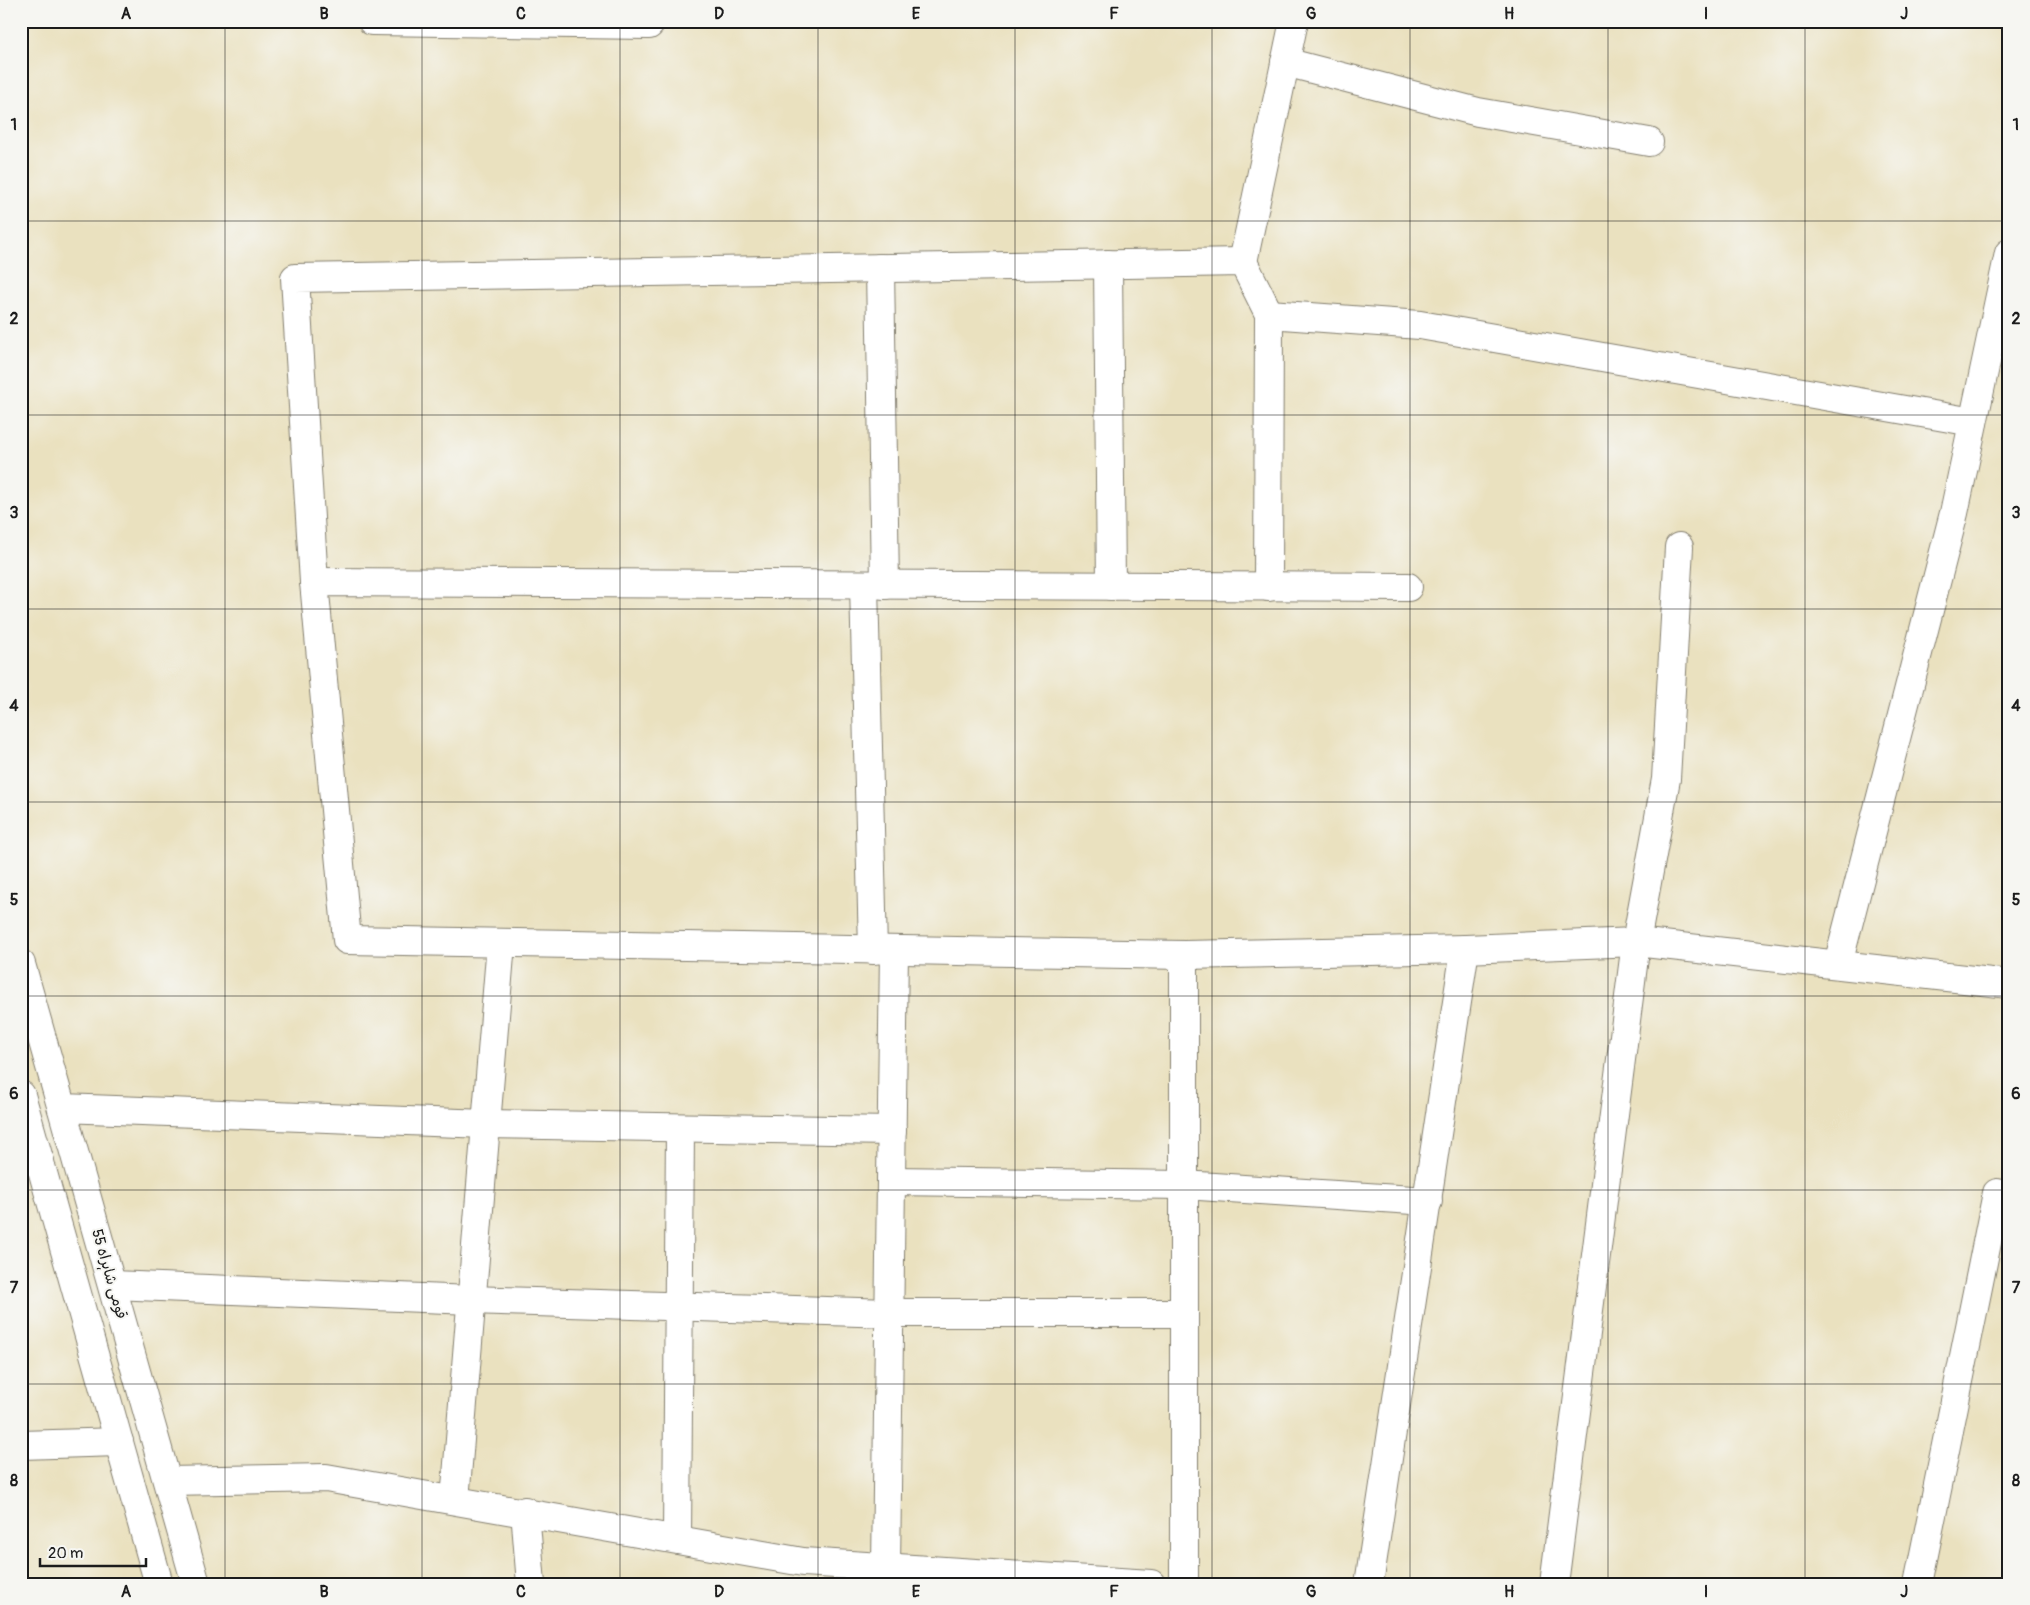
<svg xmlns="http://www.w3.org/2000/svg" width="2030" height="1605" font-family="Pangolin,'Playpen Sans Arabic',sans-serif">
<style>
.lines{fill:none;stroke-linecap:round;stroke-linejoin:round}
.street-casing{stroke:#837e6e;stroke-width:30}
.highway-casing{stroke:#837e6e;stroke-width:30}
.street{stroke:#fff;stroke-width:28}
.highway{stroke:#fff;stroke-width:28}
.grid{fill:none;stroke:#1c1c1c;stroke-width:1;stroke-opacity:0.55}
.labels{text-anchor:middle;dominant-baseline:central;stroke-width:4;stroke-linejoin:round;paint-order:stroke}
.street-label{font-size:15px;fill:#1c1c1c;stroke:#f6f6f2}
.neatline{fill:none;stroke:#1c1c1c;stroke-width:2}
.grid-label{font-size:16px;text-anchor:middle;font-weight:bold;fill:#1c1c1c}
</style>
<rect width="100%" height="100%" fill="#f6f6f2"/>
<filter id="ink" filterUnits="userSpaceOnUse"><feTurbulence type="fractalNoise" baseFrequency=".02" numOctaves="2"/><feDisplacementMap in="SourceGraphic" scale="10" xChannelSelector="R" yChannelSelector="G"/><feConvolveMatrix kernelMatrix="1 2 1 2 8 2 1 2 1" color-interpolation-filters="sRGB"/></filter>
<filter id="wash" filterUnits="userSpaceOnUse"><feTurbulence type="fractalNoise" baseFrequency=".0096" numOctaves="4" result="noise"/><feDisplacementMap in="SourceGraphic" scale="20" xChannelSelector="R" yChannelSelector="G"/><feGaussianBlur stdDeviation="1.12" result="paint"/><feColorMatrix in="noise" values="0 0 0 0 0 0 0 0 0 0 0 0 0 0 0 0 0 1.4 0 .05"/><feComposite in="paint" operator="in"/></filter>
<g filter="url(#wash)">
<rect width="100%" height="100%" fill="#eae1bf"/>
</g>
<g filter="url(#ink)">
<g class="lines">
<g class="street-casing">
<g id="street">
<path d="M372,21L649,25"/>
<path d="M1285,62L1478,112L1649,142"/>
<path d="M1243,262L1294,21"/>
<path d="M1108,264L1111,586"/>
<path d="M880,268L885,585"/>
<path d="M1269,314L1420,325L1973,422"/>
<path d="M314,582L295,278L1243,262L1269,314L1268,587"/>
<path d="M864,585L873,950"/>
<path d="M1408,587L314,582L347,940L1184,955L1465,949L1636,942L2009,984"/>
<path d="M1838,964L1954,513L2009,253"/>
<path d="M62,1108L486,1124L892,1131"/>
<path d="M21,1161H40"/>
<path d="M891,1181L1184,1185L1428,1201"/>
<path d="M113,1285L471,1300L890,1313H1184"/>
<path d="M21,1445L119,1442"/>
<path d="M168,1481L326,1478L803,1562L1151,1584"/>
<path d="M455,1500L501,943"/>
<path d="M525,1511L531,1584"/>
<path d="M677,1539L680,1128"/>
<path d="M886,1567L894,950"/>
<path d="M1184,1584V955"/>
<path d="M1369,1584L1465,949"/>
<path d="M1554,1584L1636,942L1666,779L1679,547"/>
<path d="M1918,1584L1997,1193"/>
</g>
</g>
<g class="highway-casing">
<g id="highway">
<path d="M21,964L196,1584"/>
<path d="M21,1095L159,1584"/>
</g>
</g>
<use href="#street" class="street"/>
<use href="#highway" class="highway"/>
</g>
</g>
<path class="grid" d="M225,21V1584M422,21V1584M620,21V1584M818,21V1584M1015,21V1584M1212,21V1584M1410,21V1584M1608,21V1584M1805,21V1584M21,221H2009M21,415H2009M21,609H2009M21,802H2009M21,996H2009M21,1190H2009M21,1384H2009"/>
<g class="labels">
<g class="street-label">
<text transform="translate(109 1274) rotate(74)">قومی شاہراہ 55</text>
</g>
</g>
<rect width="2030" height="1605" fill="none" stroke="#f6f6f2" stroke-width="55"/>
<path d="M40 1558v8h106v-8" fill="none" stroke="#1c1c1c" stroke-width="2.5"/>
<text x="48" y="1558" font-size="15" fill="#1c1c1c" stroke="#f6f6f2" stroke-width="4" paint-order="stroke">20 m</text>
<rect x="28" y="28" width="1974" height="1550" class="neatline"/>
<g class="grid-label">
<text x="126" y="19">A</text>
<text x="324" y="19">B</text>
<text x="521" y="19">C</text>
<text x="719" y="19">D</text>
<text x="916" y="19">E</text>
<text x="1114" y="19">F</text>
<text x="1311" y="19">G</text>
<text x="1509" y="19">H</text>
<text x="1706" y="19">I</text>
<text x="1904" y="19">J</text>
<text x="14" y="130">1</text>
<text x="2016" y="130">1</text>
<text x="14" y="324">2</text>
<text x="2016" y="324">2</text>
<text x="14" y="518">3</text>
<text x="2016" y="518">3</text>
<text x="14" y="711">4</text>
<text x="2016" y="711">4</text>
<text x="14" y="905">5</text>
<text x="2016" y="905">5</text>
<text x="14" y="1099">6</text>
<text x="2016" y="1099">6</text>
<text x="14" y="1293">7</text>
<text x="2016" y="1293">7</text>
<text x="14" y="1486">8</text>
<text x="2016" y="1486">8</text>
<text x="126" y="1597">A</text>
<text x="324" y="1597">B</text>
<text x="521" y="1597">C</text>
<text x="719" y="1597">D</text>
<text x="916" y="1597">E</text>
<text x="1114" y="1597">F</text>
<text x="1311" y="1597">G</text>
<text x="1509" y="1597">H</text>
<text x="1706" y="1597">I</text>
<text x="1904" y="1597">J</text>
</g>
</svg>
